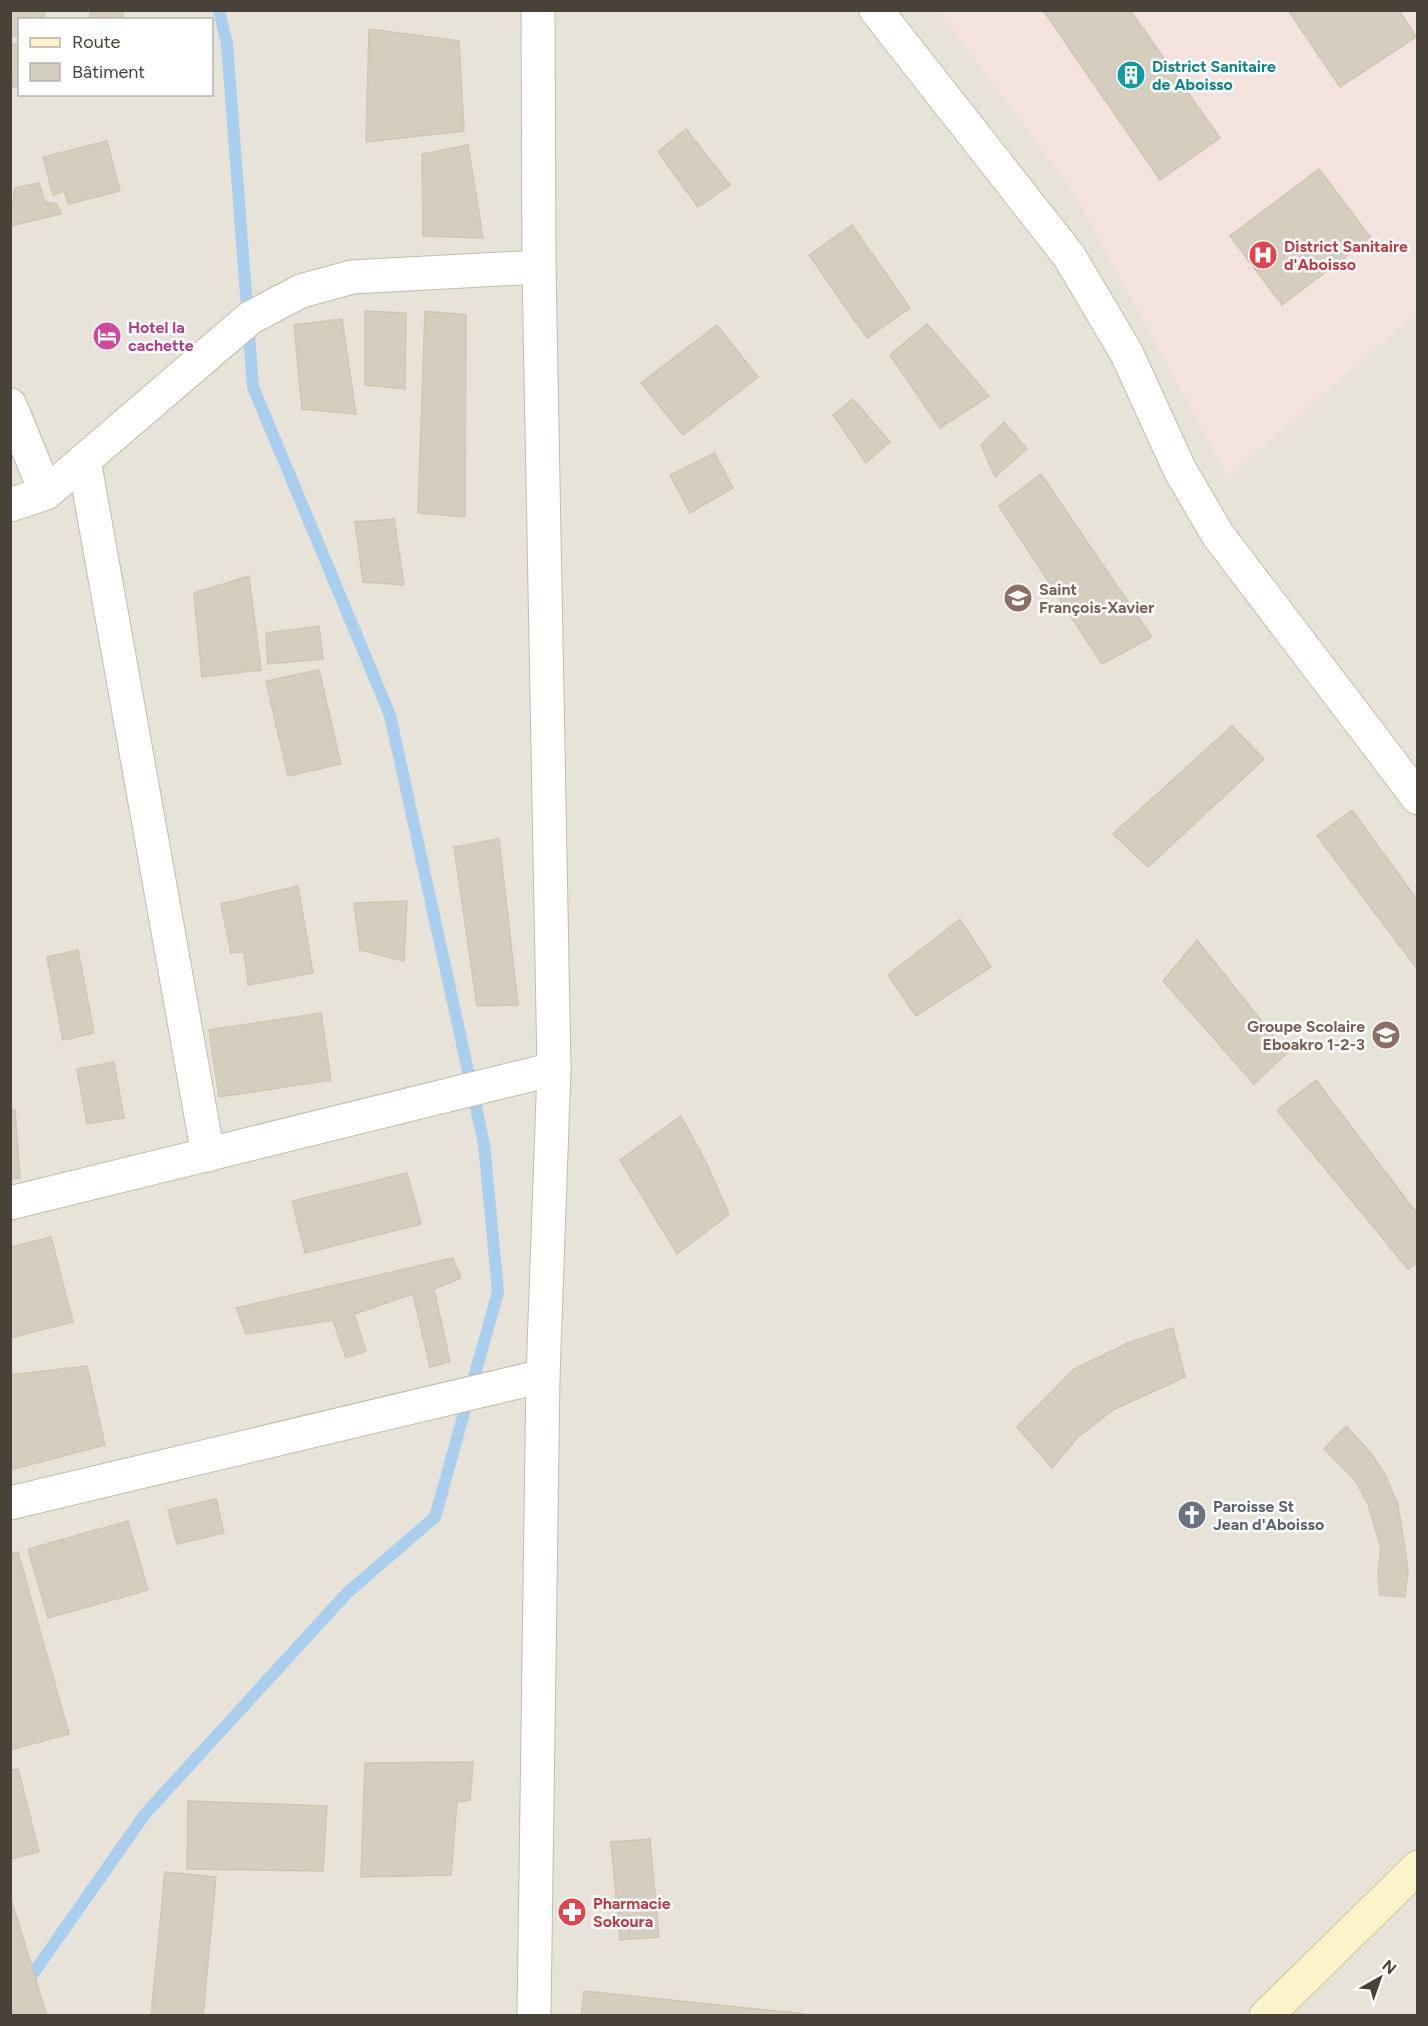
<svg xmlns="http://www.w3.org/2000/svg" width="1428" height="2026" font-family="Figtree,sans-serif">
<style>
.residential{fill:#e8e3d8;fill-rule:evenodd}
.medical{fill:#f4e2de}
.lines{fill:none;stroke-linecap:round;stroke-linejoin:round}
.stream{stroke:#a9ceee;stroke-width:12}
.building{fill:#d5cebf;stroke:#d0c6b3;stroke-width:1.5}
.minor-casing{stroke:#c2bcaf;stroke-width:35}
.secondary-casing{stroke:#d2c69b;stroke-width:35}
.minor{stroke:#fff;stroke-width:33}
.secondary{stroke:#fcf3cb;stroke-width:33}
.labels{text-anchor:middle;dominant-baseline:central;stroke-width:5;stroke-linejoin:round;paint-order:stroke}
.culture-label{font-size:16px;font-weight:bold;fill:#0d838f;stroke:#fff;text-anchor:start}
.health-label{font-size:16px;font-weight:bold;fill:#be3a42;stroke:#fff;text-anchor:start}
.hotel-label{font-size:16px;font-weight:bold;fill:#b23c85;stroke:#fff;text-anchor:start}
.education-label{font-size:16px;font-weight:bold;fill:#785e54;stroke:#fff;text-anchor:start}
.worship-label{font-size:16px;font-weight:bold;fill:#5b616d;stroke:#fff;text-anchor:start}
</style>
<rect width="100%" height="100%" fill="#f4f1e9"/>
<path class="residential" d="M11,11H1417V2015H11ZM20,20H212V94H20Z"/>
<path class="medical" d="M939,11H1417V314L1228,477L1075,195Z"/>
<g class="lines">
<path class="stream" d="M25,1985L145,1814L347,1593L435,1517L498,1292L484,1144L390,715L253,387L227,44L219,10"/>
</g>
<g class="building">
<path d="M10,10H45L44,20H20V35L10,38Z"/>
<path d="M90,10H122L123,20H90Z"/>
<path d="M1043,10H1130L1220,138L1160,180Z"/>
<path d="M1288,10H1399L1416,37L1340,87Z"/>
<path d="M369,29L459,41L464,131L366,142Z"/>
<path d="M20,43V86L12,87L10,45Z"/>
<path d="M686,129L730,185L698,207L658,152Z"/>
<path d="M107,141L120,191L68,204L64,191L53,195L43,157Z"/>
<path d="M468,145L483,238L423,236L422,154Z"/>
<path d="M1319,169L1371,238L1282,305L1230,236Z"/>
<path d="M39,183L45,202L57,204L61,214L10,226V202H13L15,188Z"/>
<path d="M852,225L910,308L867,338L809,255Z"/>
<path d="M365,311L406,313L405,389L365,385Z"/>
<path d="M425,311L466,315L465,517L418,513Z"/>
<path d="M342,319L356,414L302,409L294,325Z"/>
<path d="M927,324L989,396L940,428L890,355Z"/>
<path d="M717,325L758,377L683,435L641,383Z"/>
<path d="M853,399L890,442L866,463L833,415Z"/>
<path d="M1004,422L1027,449L995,477L981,445Z"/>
<path d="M715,453L733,488L690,513L670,475Z"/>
<path d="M1041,474L1152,637L1102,664L999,506Z"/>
<path d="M394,519L404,585L363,582L355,522Z"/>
<path d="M249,576L261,670L202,677L194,593Z"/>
<path d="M319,626L323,659L268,664L266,633Z"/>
<path d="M319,670L341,764L288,776L266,681Z"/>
<path d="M1232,726L1264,759L1148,867L1113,834Z"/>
<path d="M1352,810L1418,901V970L1317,836Z"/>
<path d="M499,839L518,1005L477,1006L454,847Z"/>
<path d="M298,886L313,973L248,985L244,952L231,953L221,904Z"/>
<path d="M407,901L404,961L360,950L354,903Z"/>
<path d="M960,919L991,967L916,1016L888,975Z"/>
<path d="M1197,940L1287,1053L1254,1084L1163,981Z"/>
<path d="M78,950L94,1033L63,1040L47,957Z"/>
<path d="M321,1013L331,1080L219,1097L209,1030Z"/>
<path d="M114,1062L124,1118L87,1124L77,1069Z"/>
<path d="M1316,1080L1418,1215V1262L1408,1269L1277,1110Z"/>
<path d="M15,1110L20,1178L10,1179V1111Z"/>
<path d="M681,1116L706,1162L729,1214L677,1254L620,1160Z"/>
<path d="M407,1173L421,1224L305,1253L292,1201Z"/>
<path d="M51,1237L73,1322L10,1338V1247Z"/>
<path d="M453,1258L461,1278L434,1289L450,1362L430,1367L413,1294L354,1314L366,1351L346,1358L333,1320L246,1334L236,1308Z"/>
<path d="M1173,1328L1185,1377L1113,1410L1078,1437L1052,1468L1017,1427L1074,1369L1128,1343Z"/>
<path d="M87,1366L105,1445L10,1470V1375Z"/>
<path d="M1346,1426L1370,1452L1385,1474L1398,1505L1408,1569L1405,1597L1380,1595L1378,1574L1381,1548L1368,1504L1354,1479L1324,1449Z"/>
<path d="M216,1499L224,1533L177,1544L168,1510Z"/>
<path d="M128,1521L148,1590L48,1618L28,1549Z"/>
<path d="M18,1552L69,1734L10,1750V1554Z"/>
<path d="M473,1762L470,1800L457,1802L451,1875L361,1877L365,1763Z"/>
<path d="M18,1769L39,1852L10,1859V1771Z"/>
<path d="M188,1801L327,1806L323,1871L187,1869Z"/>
<path d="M650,1839L659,1937L620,1940L611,1842Z"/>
<path d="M165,1872L216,1877L203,2016H151Z"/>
<path d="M10,1896L47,2016H10Z"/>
<path d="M584,1991L805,2014V2016H581Z"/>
</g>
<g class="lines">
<g class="minor-casing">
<g id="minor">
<path d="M876,10L1069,256L1126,352L1180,470L1218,535L1418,798"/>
<path d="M10,405L46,493"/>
<path d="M84,460L208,1155"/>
<path d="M10,505L46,493L250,318L301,291L352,277L539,267"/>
<path d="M10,1203L554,1069"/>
<path d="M10,1503L543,1376"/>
<path d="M534,2016L543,1376L554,1069L539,267L538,10"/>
</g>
</g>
<g class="secondary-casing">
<path id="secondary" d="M1266,2016L1418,1867"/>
</g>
<use href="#minor" class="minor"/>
<use href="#secondary" class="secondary"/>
</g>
<defs>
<g id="building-disc" transform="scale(1.5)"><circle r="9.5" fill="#0f9aa8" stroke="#fff"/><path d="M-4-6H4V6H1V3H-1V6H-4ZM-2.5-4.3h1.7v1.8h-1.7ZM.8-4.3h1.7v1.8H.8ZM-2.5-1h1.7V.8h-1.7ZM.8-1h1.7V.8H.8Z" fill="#fff"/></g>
<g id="hospital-disc" transform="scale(1.5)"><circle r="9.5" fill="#e0444e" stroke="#fff"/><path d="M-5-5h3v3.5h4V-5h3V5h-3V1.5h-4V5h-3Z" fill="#fff"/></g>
<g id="hotel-disc" transform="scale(1.5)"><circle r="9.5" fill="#d1479c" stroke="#fff"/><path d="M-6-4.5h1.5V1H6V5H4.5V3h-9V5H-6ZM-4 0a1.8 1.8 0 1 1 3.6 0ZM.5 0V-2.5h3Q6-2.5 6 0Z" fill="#fff"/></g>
<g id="school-disc" transform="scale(1.5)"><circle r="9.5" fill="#8d6e63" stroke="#fff"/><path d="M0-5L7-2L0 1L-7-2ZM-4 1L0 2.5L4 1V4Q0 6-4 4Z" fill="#fff"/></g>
<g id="church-disc" transform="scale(1.5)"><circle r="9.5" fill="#6b7280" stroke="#fff"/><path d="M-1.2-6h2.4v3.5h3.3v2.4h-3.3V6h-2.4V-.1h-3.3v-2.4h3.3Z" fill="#fff"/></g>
<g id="pharmacy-disc" transform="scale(1.5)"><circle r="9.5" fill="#e0444e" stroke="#fff"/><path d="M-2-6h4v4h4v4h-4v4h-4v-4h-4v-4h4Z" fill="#fff"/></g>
</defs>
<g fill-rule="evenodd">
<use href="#building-disc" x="1131" y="75"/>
<use href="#hospital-disc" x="1263" y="255"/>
<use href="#hotel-disc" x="107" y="336"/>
<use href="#school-disc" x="1018" y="598"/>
<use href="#school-disc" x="1386" y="1035"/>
<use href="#church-disc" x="1192" y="1515"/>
<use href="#pharmacy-disc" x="572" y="1912"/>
</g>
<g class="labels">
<g class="culture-label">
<text x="1152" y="66">District Sanitaire<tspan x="1152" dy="18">de Aboisso</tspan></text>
</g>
<g class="health-label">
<text x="1284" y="246">District Sanitaire<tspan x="1284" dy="18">d'Aboisso</tspan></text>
<text x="593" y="1903">Pharmacie<tspan x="593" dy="18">Sokoura</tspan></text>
</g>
<g class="hotel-label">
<text x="128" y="327">Hotel la<tspan x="128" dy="18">cachette</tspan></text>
</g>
<g class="education-label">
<text x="1039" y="589">Saint<tspan x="1039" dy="18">François-Xavier</tspan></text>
<text x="1365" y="1026" text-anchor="end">Groupe Scolaire<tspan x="1365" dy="18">Eboakro 1-2-3</tspan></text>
</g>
<g class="worship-label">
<text x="1213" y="1506">Paroisse St<tspan x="1213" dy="18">Jean d'Aboisso</tspan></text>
</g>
</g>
<rect width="1428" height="2026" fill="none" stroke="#484238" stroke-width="24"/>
<rect x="18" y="18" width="195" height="78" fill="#ffffff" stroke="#b6b3af" stroke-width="1.5"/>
<rect x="30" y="38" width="30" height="9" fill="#fcf3cb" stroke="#b6b3af" stroke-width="1.5"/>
<text x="72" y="48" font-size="18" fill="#484238">Route</text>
<rect x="30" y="63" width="30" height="18" fill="#d5cebf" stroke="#b6b3af" stroke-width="1.5"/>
<text x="72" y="78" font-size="18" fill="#484238">Bâtiment</text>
<g transform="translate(1380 1978) rotate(40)" stroke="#ffffff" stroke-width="4.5" paint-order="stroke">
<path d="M0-4.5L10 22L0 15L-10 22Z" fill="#484238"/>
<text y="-9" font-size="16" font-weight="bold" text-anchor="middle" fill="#484238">N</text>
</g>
</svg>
